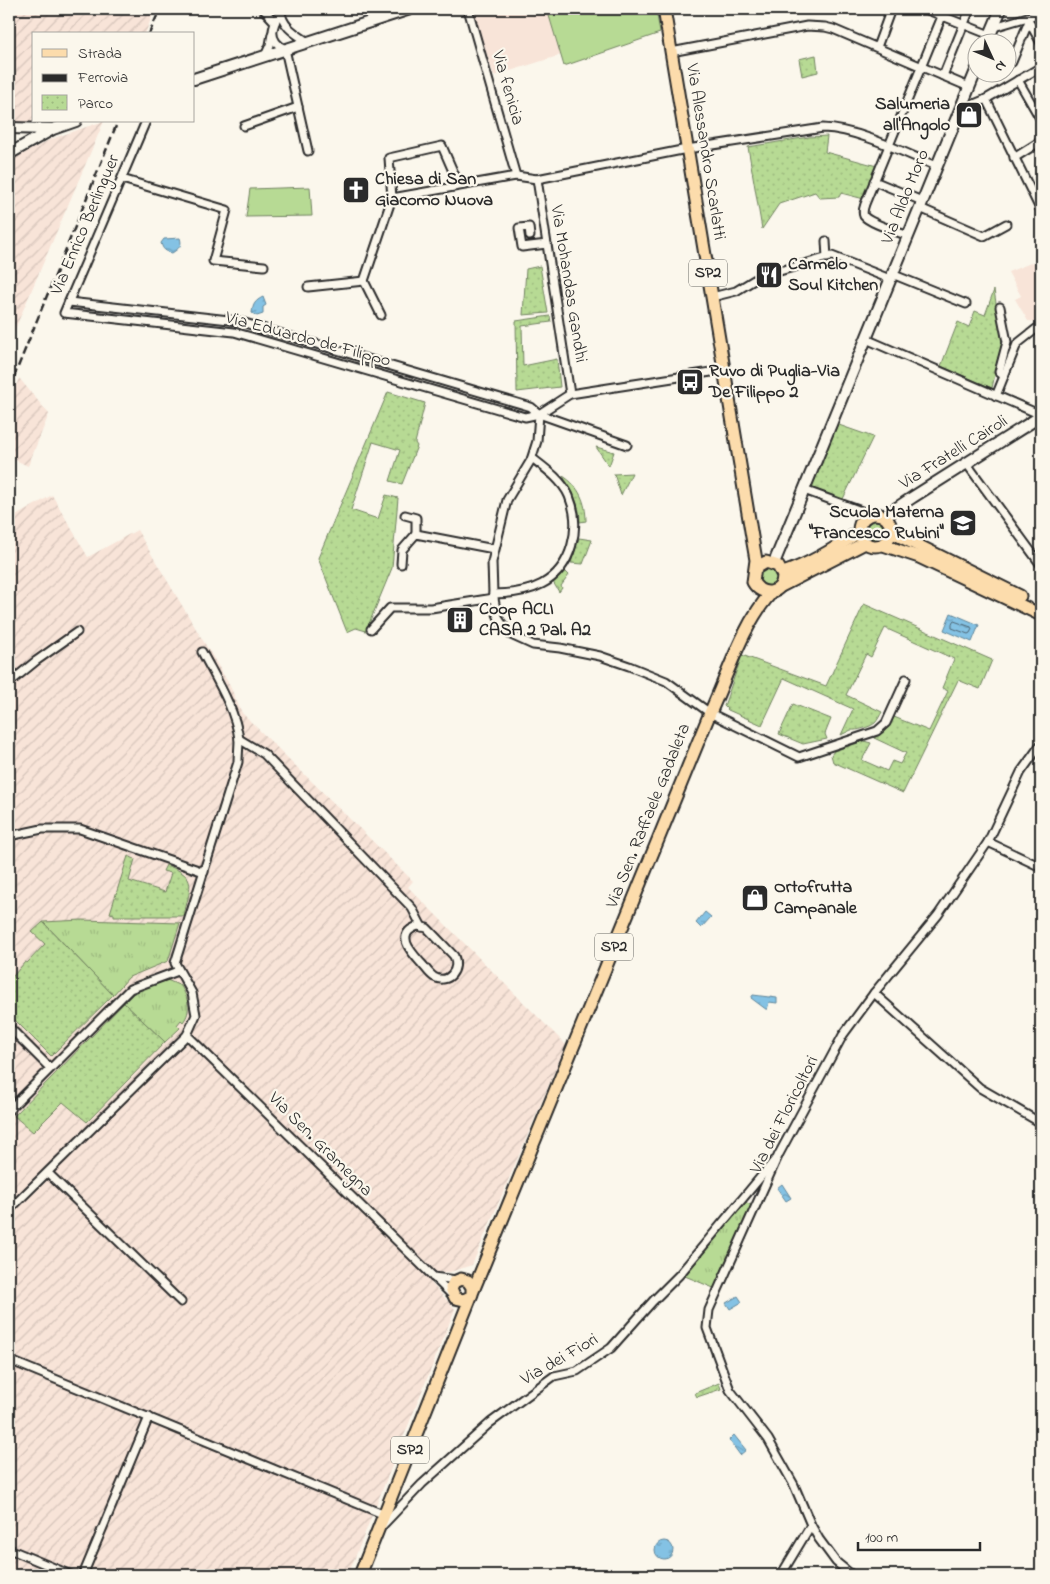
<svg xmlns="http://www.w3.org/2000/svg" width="1050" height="1584" font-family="'Indie Flower',sans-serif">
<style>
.built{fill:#f8e4d8}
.industrial{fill:url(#industrial-furrows)}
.grass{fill:url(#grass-tufts);stroke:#718260}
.park{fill:url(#park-dots);stroke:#718260}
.pitch{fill:#b7da94;stroke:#718260}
.water{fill:url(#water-ripples);stroke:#60869a}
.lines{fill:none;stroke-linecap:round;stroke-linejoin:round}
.shore{stroke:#4f6775;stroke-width:1}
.street-casing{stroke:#2b2b2b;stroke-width:11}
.secondary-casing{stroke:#2b2b2b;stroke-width:14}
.primary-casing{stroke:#2b2b2b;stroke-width:15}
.street{stroke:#fbf7ec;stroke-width:7}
.secondary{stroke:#fbf7ec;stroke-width:10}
.primary{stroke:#fcdcac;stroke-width:11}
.rail{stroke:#2b2b2b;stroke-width:2.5;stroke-dasharray:8 4;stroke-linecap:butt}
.labels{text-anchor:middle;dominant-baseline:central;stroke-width:4.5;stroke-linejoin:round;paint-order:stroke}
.shield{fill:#fbf7ec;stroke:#696865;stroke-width:1}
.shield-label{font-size:16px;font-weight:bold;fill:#2b2b2b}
.street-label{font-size:18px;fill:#2b2b2b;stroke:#fbf7ec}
.poi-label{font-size:18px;font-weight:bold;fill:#2b2b2b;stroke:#fbf7ec;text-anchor:start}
</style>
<defs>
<pattern id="industrial-furrows" width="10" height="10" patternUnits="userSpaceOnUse" patternTransform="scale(1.25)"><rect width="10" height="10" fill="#f8e4d8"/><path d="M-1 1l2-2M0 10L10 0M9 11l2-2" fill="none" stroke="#d5c4ba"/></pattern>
<pattern id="grass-tufts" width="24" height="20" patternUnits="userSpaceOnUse" patternTransform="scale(1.25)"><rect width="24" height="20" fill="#b7da94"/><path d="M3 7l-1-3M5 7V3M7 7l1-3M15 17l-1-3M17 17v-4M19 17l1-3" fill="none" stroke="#9ebb80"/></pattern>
<pattern id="park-dots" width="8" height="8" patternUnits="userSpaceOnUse" patternTransform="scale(1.25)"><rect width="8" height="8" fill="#b7da94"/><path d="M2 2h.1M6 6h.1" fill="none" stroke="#9ebb80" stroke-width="1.8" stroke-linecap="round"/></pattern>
<pattern id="water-ripples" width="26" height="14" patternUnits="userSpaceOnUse" patternTransform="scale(1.25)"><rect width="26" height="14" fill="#84c2e4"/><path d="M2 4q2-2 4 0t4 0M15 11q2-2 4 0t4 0" fill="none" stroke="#6c9eb9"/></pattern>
</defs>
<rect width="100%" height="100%" fill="#fbf7ec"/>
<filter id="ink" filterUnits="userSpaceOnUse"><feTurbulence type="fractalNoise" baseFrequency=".02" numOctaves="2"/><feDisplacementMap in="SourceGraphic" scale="10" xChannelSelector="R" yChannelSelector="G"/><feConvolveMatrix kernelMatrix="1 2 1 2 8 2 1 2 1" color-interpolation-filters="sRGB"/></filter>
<g filter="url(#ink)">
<g class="built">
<path d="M472,9H547L561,55L494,76Z"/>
<path d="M1041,259V322L1028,321L1015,299L1021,296L1008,272Z"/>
</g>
<g class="industrial">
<path d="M9,9H155L145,34H34V121H60L35,126L9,125Z"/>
<path d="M104,121L12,336L9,331V161L51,139Z"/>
<path d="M19,378L49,414L28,466L9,457V405Z"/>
<path d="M52,495L88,557L137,530L229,684L242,713L413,881L408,887L566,1045L472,1265L450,1272H438L431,1283L455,1309L348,1575H9V520Z"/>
</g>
<g class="grass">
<circle cx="768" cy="578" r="9"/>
<path d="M82,920L180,923L168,961L129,977L113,995L43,922Z"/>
<path d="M167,980L181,986C188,998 192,1011 183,1022L181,1020L177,1025L180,1028L165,1042L124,1003L136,991Z"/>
<path d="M745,1202L753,1206L716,1289L685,1276Z"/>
</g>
<g class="park">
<path d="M816,55L818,72L802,76L799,59Z"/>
<path d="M827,136L825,152L877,166L864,199L841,193L839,197L820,198L815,192L779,204L762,229L748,147L809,137Z"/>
<path d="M540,266L548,313L523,315L526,269Z"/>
<path d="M994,290L1002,342L992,388L941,366L958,322L969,327L975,311L985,315Z"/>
<path d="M550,316L551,322L522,326L523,366L557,359L560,387L517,392L516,321Z"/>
<path d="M388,392L425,403L415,443L417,446L402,484L390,481L400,450L373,442L351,510L378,519L386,495L398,498L392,568L366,631L356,628L347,632L318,558Z"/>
<path d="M836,424L873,437L842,501L810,490Z"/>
<path d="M596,447L614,452L609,466Z"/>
<path d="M632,473L621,495L614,474Z"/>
<path d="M563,476C579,486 586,502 586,521L580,522C580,504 572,491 563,476Z"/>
<circle cx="875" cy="530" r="9"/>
<path d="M579,538L592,540L583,564L571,563Z"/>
<path d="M565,571L569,575L561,586L562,588L559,592L553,582Z"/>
<path d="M864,604L992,660L980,689L958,680L903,793L833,762L831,755L834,751L864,741L871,743L862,760L887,771L892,761L900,764L906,753L874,738L884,732L894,717L929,731L948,691L942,688L954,659L885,628L871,657L866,654L846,695L882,712C880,715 878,720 875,723C870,727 857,731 851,730L841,735L853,709L784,678L762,725L728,710L724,706L742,655L826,686Z"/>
<path d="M793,704L831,719L825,734L827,739L803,744L779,734Z"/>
<path d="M128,856L135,859L129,881L165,892L171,873L163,871L166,865C200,877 189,888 184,916H114V914L110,913Z"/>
<path d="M43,922L113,995L51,1056L9,1014V981L25,962L27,963L45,944L32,932Z"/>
<path d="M124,1003L165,1042L87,1122L63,1102L33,1132L14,1116Z"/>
<path d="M719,1383L721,1389L697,1397L695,1393Z"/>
</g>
<g class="pitch">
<path d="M547,9H656L660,33L564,66Z"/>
<path d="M310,187L312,216L246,217L250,189Z"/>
</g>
<g class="water">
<path d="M180,238C183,246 178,249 172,253C165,251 163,250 161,243L164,239Z"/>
<path d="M263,297L266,305L263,307V314L257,316L252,313C253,304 255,301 263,297Z"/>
<path d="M951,613L979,625L972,642L944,630Z"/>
<path d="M705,912L711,917L701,928L696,923Z"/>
<path d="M753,995L777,998V1003L769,1002L767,1010L751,998Z"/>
<path d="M782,1184L791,1198L786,1201L777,1188Z"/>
<path d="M738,1296L742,1302L730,1309L726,1303Z"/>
<path d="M734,1435L746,1450L740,1455L729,1440Z"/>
<circle cx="664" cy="1550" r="9"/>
</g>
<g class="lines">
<path class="shore" d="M954,621L971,627L972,629L970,633L968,634L952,628V625Z"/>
<g class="street-casing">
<g id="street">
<path d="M263,9L275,22"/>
<path d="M281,9C274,24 265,39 285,49L308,151"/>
<path d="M468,9L516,176"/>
<path d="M925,9L990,35"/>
<path d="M281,10C281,26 296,34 308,42"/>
<path d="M1028,20L1041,43"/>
<path d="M994,27L1041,13"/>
<path d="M877,47L891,9"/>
<path d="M671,52L807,26L825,27L833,29L969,87"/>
<path d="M265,56L270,45L272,34"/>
<path d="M1008,61L1012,62L1029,21"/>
<path d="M943,76L970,9"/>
<path d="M1018,80L1041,120"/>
<path d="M986,99L1041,211"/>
<path d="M960,110L986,99L1041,67"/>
<path d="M146,121L64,313L234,332L525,417L539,414L570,394L724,370"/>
<path d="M244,126L298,107"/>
<path d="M1014,158L1041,141"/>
<path d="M122,179L227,210L213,261L264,266"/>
<path d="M537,179L570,394"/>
<path d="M874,181L922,201"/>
<path d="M459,185L442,146L389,158L392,198L516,176L537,179L687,149L823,128C858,129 903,152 936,166"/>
<path d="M920,208L984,236L1006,224"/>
<path d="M530,236L529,227L519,228L522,247L547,244"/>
<path d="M908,236C899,232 869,223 864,216C862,212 864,207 865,204L945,9"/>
<path d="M826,241L827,258"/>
<path d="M892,274L966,304"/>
<path d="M364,281L381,315"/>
<path d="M308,287L364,281L392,198"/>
<path d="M712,297L736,291L759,277L832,256L890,279"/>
<path d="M69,302L238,321L521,404L531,407L539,414L627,445"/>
<path d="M1000,307L1007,342L999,372L1004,376"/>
<path d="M866,339L1041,415"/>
<path d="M996,396L1017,344L1036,329"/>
<path d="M539,414L537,441L531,460L507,500L492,562L493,594L497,614L500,621L511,635L533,645L560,648L600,656L629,666L666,681L710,713L799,757L877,731L886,723L906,679"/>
<path d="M967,464L1041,565"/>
<path d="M804,490L864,512L869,516"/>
<path d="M405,515L416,518V534"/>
<path d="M401,564L402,550L416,534L494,549"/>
<path d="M493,594C510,594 527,592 542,584C572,568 582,527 569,496C562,480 545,468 532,458"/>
<path d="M371,629L390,608H431L494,598"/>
<path d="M9,683L36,661L77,632"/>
<path d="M239,739L264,754L412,908L422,927"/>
<path d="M9,836L42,829H80L204,872"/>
<path d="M988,842L1041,867"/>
<path d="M418,926L427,928L430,931L454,956C460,969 449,985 434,977C429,974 425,967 421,963C411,952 394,934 418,926Z"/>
<path d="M874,993L980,1088L1041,1123"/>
<path d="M9,1027L50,1068"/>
<path d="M187,1035L452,1295"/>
<path d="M9,1110L130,989L178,971"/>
<path d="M48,1173L181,1302"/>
<path d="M9,1210L187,1035L196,1015L192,993L175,963L238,762C238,755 239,746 239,739C235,708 216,679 202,652"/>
<path d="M433,1277L457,1280"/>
<path d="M9,1360L385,1515"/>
<path d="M382,1526L422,1484L490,1423L554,1376L577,1371L611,1348L653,1301L679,1275L774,1161"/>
<path d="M9,1549L71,1575"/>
<path d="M83,1575L149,1417"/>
<path d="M781,1575L811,1525"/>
<path d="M852,1575L836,1562L819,1539L811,1525L794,1485L768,1439L730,1390L707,1328L709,1310L779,1154L843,1035L874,993L938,915L988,842L1021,772L1041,744"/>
</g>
</g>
<g class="secondary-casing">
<g id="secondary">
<path d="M987,42L1001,9"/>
<path d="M194,79L410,9"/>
<path d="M9,128L52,129"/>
<path d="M9,154L53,129L76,121"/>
<path d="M886,518L892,511L913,497L1041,416"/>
<path d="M774,563L978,66"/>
</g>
</g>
<g class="primary-casing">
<g id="primary">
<path d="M664,9L752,537L756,560L753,582C762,598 783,594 783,576L778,566L766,562L756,568"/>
<circle cx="875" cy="530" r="16"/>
<path d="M891,532L1020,596"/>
<path d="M883,545L919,557L1041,615"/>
<path d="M783,573C810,564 836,548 860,531"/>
<path d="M781,586L865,543"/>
<path d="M473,1291L710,713C728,674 743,624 771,593"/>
<path d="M360,1575L472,1294V1287L468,1281L461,1279L454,1282L451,1288L455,1298L464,1300L470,1297"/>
</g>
</g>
<use href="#street" class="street"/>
<use href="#secondary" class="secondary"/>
<use href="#primary" class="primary"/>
<g class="rail">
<path d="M149,34L160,9"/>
<path d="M9,389L118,121"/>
</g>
</g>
</g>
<defs>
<g id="shop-square" transform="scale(1.4375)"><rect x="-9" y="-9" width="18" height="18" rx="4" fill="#2b2b2b" stroke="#fbf7ec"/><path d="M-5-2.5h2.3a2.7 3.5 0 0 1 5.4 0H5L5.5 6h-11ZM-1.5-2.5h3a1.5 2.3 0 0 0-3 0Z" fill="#fff"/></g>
<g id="church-square" transform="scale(1.4375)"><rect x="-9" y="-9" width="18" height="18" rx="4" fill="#2b2b2b" stroke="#fbf7ec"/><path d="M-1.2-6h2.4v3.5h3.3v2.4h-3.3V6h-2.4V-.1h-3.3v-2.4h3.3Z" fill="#fff"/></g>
<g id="restaurant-square" transform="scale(1.4375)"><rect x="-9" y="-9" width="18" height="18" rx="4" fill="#2b2b2b" stroke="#fbf7ec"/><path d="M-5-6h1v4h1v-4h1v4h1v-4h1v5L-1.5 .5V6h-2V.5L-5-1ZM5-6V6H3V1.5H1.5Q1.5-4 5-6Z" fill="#fff"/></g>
<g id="bus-square" transform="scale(1.4375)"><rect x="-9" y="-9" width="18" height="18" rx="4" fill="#2b2b2b" stroke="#fbf7ec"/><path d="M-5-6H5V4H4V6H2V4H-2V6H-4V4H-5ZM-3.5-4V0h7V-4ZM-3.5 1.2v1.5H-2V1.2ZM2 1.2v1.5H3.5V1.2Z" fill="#fff"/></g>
<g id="school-square" transform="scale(1.4375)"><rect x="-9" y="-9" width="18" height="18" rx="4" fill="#2b2b2b" stroke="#fbf7ec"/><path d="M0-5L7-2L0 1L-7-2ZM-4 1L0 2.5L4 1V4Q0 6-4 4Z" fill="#fff"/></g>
<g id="building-square" transform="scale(1.4375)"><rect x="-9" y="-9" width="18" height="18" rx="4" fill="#2b2b2b" stroke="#fbf7ec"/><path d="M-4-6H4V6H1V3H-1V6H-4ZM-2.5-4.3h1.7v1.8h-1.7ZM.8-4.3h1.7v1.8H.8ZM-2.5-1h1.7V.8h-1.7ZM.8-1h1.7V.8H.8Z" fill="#fff"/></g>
</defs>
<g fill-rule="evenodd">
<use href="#shop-square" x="969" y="115"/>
<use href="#church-square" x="356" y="190"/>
<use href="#restaurant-square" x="769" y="275"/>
<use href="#bus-square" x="690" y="382"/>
<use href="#school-square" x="963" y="523"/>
<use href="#building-square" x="460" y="620"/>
<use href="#shop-square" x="755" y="898"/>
</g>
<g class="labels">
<g class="shield">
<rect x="689" y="259.5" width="38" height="27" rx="4"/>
<rect x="595" y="933.5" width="38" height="27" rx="4"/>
<rect x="391" y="1436.5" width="38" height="27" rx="4"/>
</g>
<g class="shield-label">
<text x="708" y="273">SP2</text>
<text x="614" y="947">SP2</text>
<text x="410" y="1450">SP2</text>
</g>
<g class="street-label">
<text transform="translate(507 88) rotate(74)">Via fenicia</text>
<text transform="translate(705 152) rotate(81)">Via Alessandro Scarlatti</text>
<text transform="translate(906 197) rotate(-68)">Via Aldo Moro</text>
<text transform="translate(86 225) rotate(-67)">Via Enrico Berlinguer</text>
<text transform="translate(568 284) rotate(81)">Via Mohandas Gandhi</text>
<text transform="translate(308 340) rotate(15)">Via Eduardo de Filippo</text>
<text transform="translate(954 453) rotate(-32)">Via Fratelli Cairoli</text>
<text transform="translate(649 816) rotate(-68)">Via Sen. Raffaele Gadaleta</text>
<text transform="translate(785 1115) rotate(-63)">Via dei Floricoltori</text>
<text transform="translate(320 1145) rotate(45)">Via Sen. Gramegna</text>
<text transform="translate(560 1360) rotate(-30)">Via dei Fiori</text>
</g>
<g class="poi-label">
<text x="950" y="105" text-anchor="end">Salumeria<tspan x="950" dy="21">all'Angolo</tspan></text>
<text x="375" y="180">Chiesa di San<tspan x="375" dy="21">Giacomo Nuova</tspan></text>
<text x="788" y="265">Carmelo<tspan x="788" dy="21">Soul Kitchen</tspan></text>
<text x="709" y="372">Ruvo di Puglia-Via<tspan x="709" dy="21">De Filippo 2</tspan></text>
<text x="944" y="513" text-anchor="end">Scuola Materna<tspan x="944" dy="21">"Francesco Rubini"</tspan></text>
<text x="479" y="610">Coop ACLI<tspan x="479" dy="21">CASA 2 Pal. A2</tspan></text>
<text x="774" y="888">Ortofrutta<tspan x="774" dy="21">Campanale</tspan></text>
</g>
</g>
<rect width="1050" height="1584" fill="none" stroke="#fbf7ec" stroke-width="30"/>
<rect x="15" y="15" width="1020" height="1554" fill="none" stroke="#2b2b2b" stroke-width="2" filter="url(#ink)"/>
<rect x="32" y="32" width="162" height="90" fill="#fbf7ec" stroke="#a8a59f"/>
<rect x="42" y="49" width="25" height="8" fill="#fcdcac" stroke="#a8a59f"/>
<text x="78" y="58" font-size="15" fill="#2b2b2b">Strada</text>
<rect x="42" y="74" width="25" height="8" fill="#2b2b2b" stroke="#a8a59f"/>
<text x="78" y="82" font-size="15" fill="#2b2b2b">Ferrovia</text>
<rect x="42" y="95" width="25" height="15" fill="url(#park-dots)" stroke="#a8a59f"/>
<text x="78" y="108" font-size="15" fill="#2b2b2b">Parco</text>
<g transform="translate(992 58) rotate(134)"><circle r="24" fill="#fbf7ec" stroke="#a8a59f"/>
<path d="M0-4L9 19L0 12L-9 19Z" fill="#2b2b2b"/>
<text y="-8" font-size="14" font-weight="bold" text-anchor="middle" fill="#2b2b2b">N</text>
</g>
<path d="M858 1542v8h122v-8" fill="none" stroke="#2b2b2b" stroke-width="2.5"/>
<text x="865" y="1542" font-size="15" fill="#2b2b2b" stroke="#fbf7ec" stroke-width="4" paint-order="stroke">100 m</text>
</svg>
